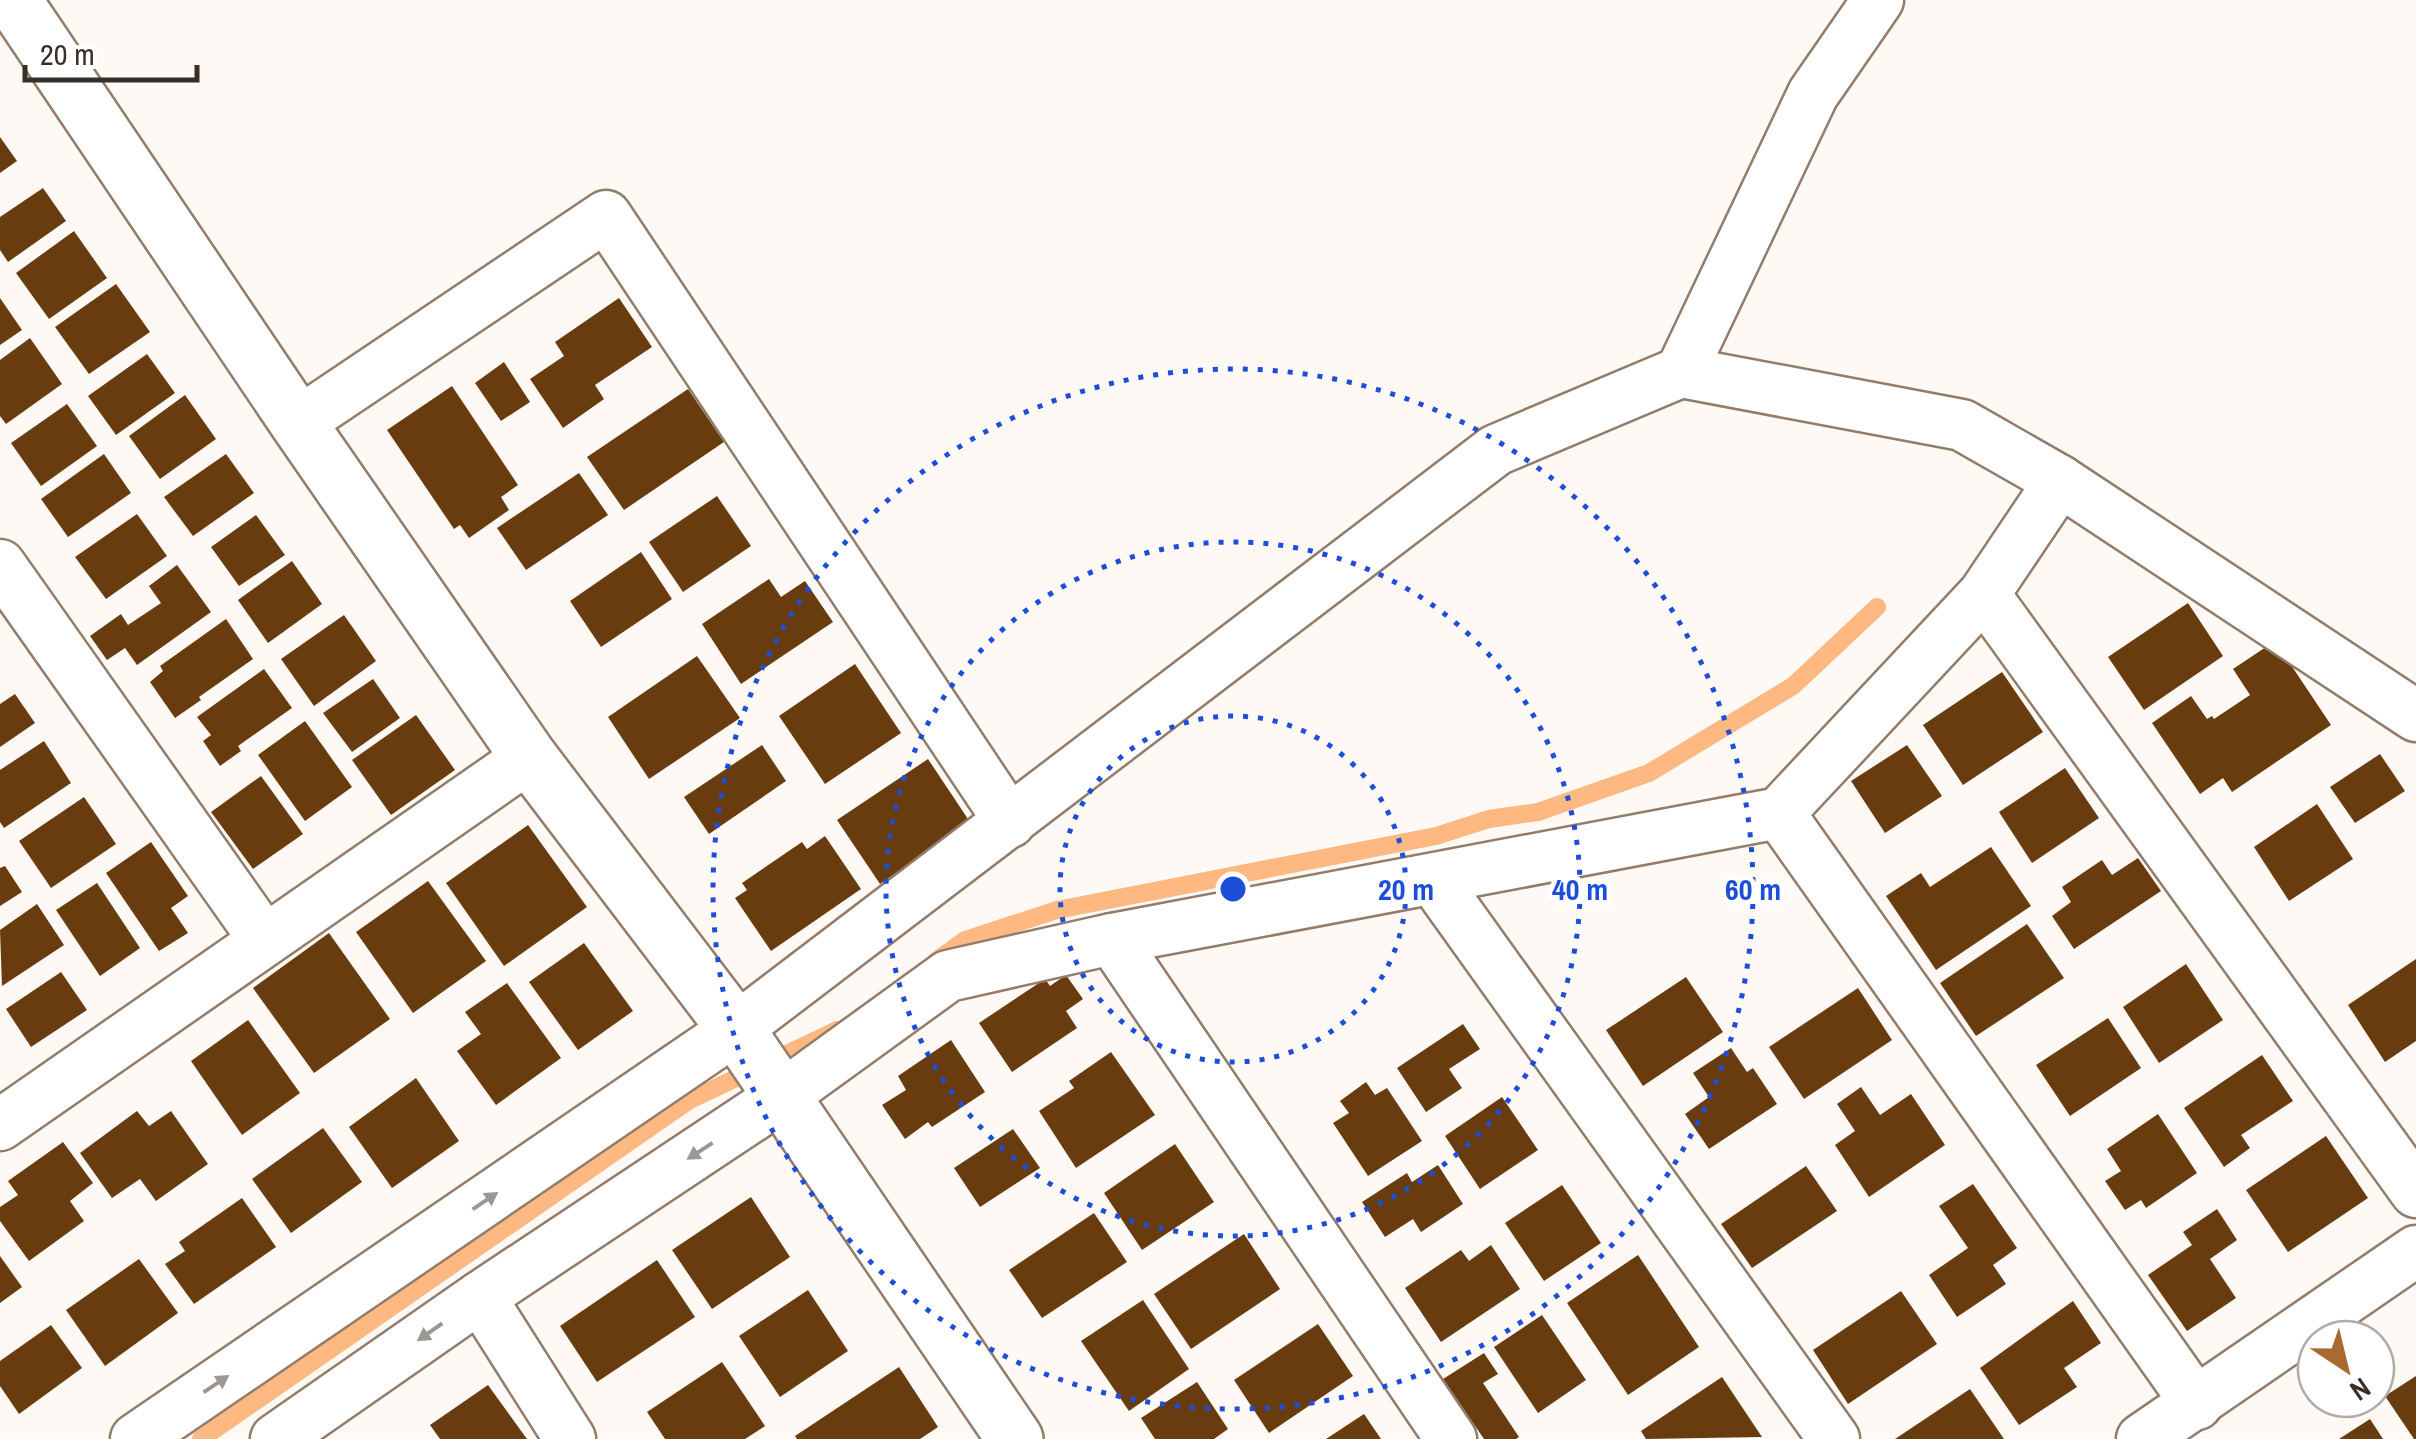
<svg xmlns="http://www.w3.org/2000/svg" width="2416" height="1439" font-family="'Archivo Narrow',sans-serif">
<style>
.lines{fill:none;stroke-linecap:round;stroke-linejoin:round}
.stream{stroke:#fdb981;stroke-width:18}
.building{fill:#693c0f}
.street-casing{stroke:#937c6a;stroke-width:55}
.secondary-casing{stroke:#937c6a;stroke-width:60}
.street{stroke:#fff;stroke-width:50}
.secondary{stroke:#fff;stroke-width:55}
.oneway{fill:#9c9793}
.ring{fill:none;stroke:#1d4ed8;stroke-width:5;stroke-dasharray:5 10}
.centre{fill:#1d4ed8;stroke:#fff;stroke-width:5}
.ring-label{font-size:30px;text-anchor:middle;font-weight:bold;fill:#1d4ed8;stroke:#fff;stroke-width:10;stroke-linejoin:round;paint-order:stroke}
</style>
<rect width="100%" height="100%" fill="#fef9f5"/>
<g class="lines">
<g class="stream">
<path d="M936,961L965,940L1057,910L1436,836L1489,819L1538,812L1649,773L1793,686L1877,607"/>
<path d="M201,1439L688,1101L837,1030"/>
</g>
</g>
<g class="building">
<path d="M0,137L17,161L0,173Z"/>
<path d="M43,188L66,221L8,262L0,250V217Z"/>
<path d="M74,231L107,278L49,319L16,273Z"/>
<path d="M116,284L150,332L89,374L55,327Z"/>
<path d="M0,298L22,330L0,345Z"/>
<path d="M619,298L652,347L595,385L604,399L563,428L530,379L564,356L555,342Z"/>
<path d="M30,338L62,384L6,424L0,416V360Z"/>
<path d="M147,354L175,393L116,435L88,396Z"/>
<path d="M504,362L530,402L501,421L475,383Z"/>
<path d="M452,386L518,485L501,497L509,510L469,538L460,525L454,529L387,430Z"/>
<path d="M688,389L724,442L624,510L587,457Z"/>
<path d="M185,395L216,439L160,479L129,436Z"/>
<path d="M67,404L97,446L41,486L11,443Z"/>
<path d="M104,454L131,493L68,537L41,499Z"/>
<path d="M226,454L254,493L193,536L164,497Z"/>
<path d="M579,473L608,515L526,570L497,528Z"/>
<path d="M717,496L751,546L683,592L649,542Z"/>
<path d="M137,514L167,556L106,599L75,557Z"/>
<path d="M256,515L285,555L239,586L211,547Z"/>
<path d="M641,552L672,599L601,647L570,601Z"/>
<path d="M292,561L322,604L268,643L238,600Z"/>
<path d="M177,565L211,612L137,665L125,648L107,660L90,636L121,614L128,625L161,603L149,586Z"/>
<path d="M769,579L781,597L805,581L833,622L741,684L702,624Z"/>
<path d="M2188,603L2223,656L2144,710L2108,657Z"/>
<path d="M344,615L376,661L314,706L281,659Z"/>
<path d="M226,619L253,659L199,697L201,700L175,718L150,682L163,671L160,666Z"/>
<path d="M2275,641L2331,725L2232,792L2223,778L2200,794L2152,723L2191,696L2207,719L2212,716L2214,719L2250,695L2233,669Z"/>
<path d="M697,656L740,718L649,779L608,717Z"/>
<path d="M855,664L901,733L825,784L779,716Z"/>
<path d="M264,669L292,708L238,746L241,751L220,766L203,741L211,735L197,717Z"/>
<path d="M2002,672L2043,732L1963,785L1923,725Z"/>
<path d="M373,679L400,718L352,752L323,713Z"/>
<path d="M15,694L35,723L0,747V704Z"/>
<path d="M416,715L455,770L391,815L352,760Z"/>
<path d="M305,721L352,787L305,821L258,755Z"/>
<path d="M44,741L71,783L4,828L0,822V770Z"/>
<path d="M762,745L786,781L709,834L684,797Z"/>
<path d="M1907,745L1942,796L1885,833L1851,781Z"/>
<path d="M2380,754L2405,791L2355,823L2330,787Z"/>
<path d="M928,759L970,822L880,884L837,820Z"/>
<path d="M2065,768L2099,818L2032,863L1999,812Z"/>
<path d="M261,776L303,834L253,869L211,812Z"/>
<path d="M84,797L116,844L51,888L19,841Z"/>
<path d="M2317,804L2353,859L2289,901L2254,847Z"/>
<path d="M528,825L587,907L504,966L446,883Z"/>
<path d="M825,836L861,889L771,951L735,898L747,890L742,883L802,842L807,849Z"/>
<path d="M151,842L188,896L171,908L188,933L159,951L106,873Z"/>
<path d="M1991,847L2031,906L1936,970L1886,896L1921,873L1930,887Z"/>
<path d="M2138,858L2161,891L2074,949L2052,916L2071,902L2062,887L2102,860L2112,875Z"/>
<path d="M5,866L22,892L0,906V868Z"/>
<path d="M428,881L486,961L413,1013L356,932Z"/>
<path d="M97,883L140,948L100,976L56,910Z"/>
<path d="M37,904L64,945L2,986L0,930Z"/>
<path d="M2027,924L2064,978L1976,1036L1940,983Z"/>
<path d="M329,933L390,1019L314,1073L253,988Z"/>
<path d="M584,943L633,1011L578,1050L529,982Z"/>
<path d="M2416,959V1041L2385,1062L2348,1005Z"/>
<path d="M2186,964L2223,1020L2159,1063L2123,1007Z"/>
<path d="M61,972L87,1010L31,1047L6,1009Z"/>
<path d="M1066,975L1083,999L1066,1011L1077,1028L1012,1072L979,1023L1045,979L1050,986Z"/>
<path d="M1686,977L1723,1032L1643,1086L1606,1030Z"/>
<path d="M507,983L561,1058L496,1105L457,1051L481,1034L465,1012Z"/>
<path d="M1858,988L1892,1040L1804,1099L1769,1047Z"/>
<path d="M2108,1018L2141,1068L2070,1116L2036,1065Z"/>
<path d="M248,1020L300,1093L242,1135L191,1061Z"/>
<path d="M1463,1024L1480,1049L1449,1069L1462,1088L1426,1112L1397,1068Z"/>
<path d="M951,1040L985,1092L932,1127L928,1122L905,1139L882,1105L906,1090L898,1076Z"/>
<path d="M1731,1048L1747,1072L1753,1068L1777,1104L1709,1149L1685,1114L1709,1097L1693,1073Z"/>
<path d="M1111,1052L1155,1115L1076,1168L1039,1111L1074,1088L1069,1081Z"/>
<path d="M2262,1055L2293,1101L2241,1135L2250,1148L2224,1167L2184,1108Z"/>
<path d="M416,1078L459,1141L392,1188L349,1127Z"/>
<path d="M1366,1082L1375,1095L1387,1088L1422,1141L1368,1176L1333,1123L1349,1113L1340,1101Z"/>
<path d="M1861,1087L1880,1115L1911,1094L1945,1145L1869,1197L1835,1145L1855,1131L1837,1104Z"/>
<path d="M1502,1097L1538,1150L1480,1189L1445,1136Z"/>
<path d="M137,1111L149,1126L171,1111L208,1164L156,1201L140,1179L112,1198L80,1153Z"/>
<path d="M2158,1114L2197,1173L2146,1208L2141,1200L2125,1210L2105,1181L2121,1171L2107,1149Z"/>
<path d="M323,1128L362,1182L291,1233L252,1179Z"/>
<path d="M1013,1129L1040,1168L980,1207L954,1168Z"/>
<path d="M2326,1136L2368,1198L2288,1252L2246,1190Z"/>
<path d="M63,1142L93,1183L70,1201L84,1221L29,1261L0,1221V1207L18,1195L8,1181Z"/>
<path d="M1175,1144L1214,1202L1142,1250L1104,1193Z"/>
<path d="M1438,1165L1463,1204L1421,1232L1413,1219L1385,1237L1362,1202L1407,1173L1412,1182Z"/>
<path d="M1806,1166L1837,1211L1752,1268L1721,1224Z"/>
<path d="M1973,1184L2017,1248L1993,1265L2006,1284L1957,1317L1929,1275L1968,1248L1939,1206Z"/>
<path d="M1562,1185L1601,1243L1544,1281L1505,1223Z"/>
<path d="M751,1197L790,1257L712,1309L672,1250Z"/>
<path d="M242,1198L276,1247L194,1304L165,1264L185,1251L179,1242Z"/>
<path d="M2217,1209L2237,1240L2210,1259L2236,1298L2187,1331L2148,1275L2192,1245L2183,1232Z"/>
<path d="M1094,1213L1127,1262L1042,1318L1009,1270Z"/>
<path d="M1244,1234L1280,1289L1191,1349L1154,1294Z"/>
<path d="M1491,1245L1520,1289L1441,1342L1405,1288L1461,1250L1469,1261Z"/>
<path d="M1638,1255L1699,1347L1628,1395L1567,1303Z"/>
<path d="M0,1256L22,1287L0,1303Z"/>
<path d="M139,1259L178,1313L105,1366L66,1310Z"/>
<path d="M657,1260L695,1317L597,1382L560,1326Z"/>
<path d="M808,1290L848,1351L780,1397L739,1336Z"/>
<path d="M1901,1291L1937,1344L1848,1404L1813,1350Z"/>
<path d="M1143,1300L1189,1369L1129,1411L1081,1341Z"/>
<path d="M2073,1301L2101,1343L2064,1368L2077,1387L2019,1425L1980,1368Z"/>
<path d="M1542,1315L1586,1380L1538,1413L1494,1347Z"/>
<path d="M1318,1324L1353,1376L1269,1433L1234,1380Z"/>
<path d="M51,1325L82,1368L19,1414L0,1386V1361Z"/>
<path d="M1484,1353L1498,1374L1483,1383L1519,1437L1516,1439H1484L1443,1379Z"/>
<path d="M722,1362L765,1426L745,1439H665L647,1412Z"/>
<path d="M899,1367L938,1427L920,1439H797L795,1436Z"/>
<path d="M2416,1376V1439H2414L2385,1396Z"/>
<path d="M1722,1377L1762,1437L1646,1439L1641,1431Z"/>
<path d="M1197,1382L1228,1429L1214,1439H1155L1141,1418Z"/>
<path d="M488,1385L527,1439H440L430,1425Z"/>
<path d="M1970,1389L2004,1439H1895Z"/>
<path d="M1364,1414L1381,1439H1326Z"/>
<path d="M2370,1419L2383,1439H2339Z"/>
</g>
<g class="lines">
<g class="street-casing">
<g id="street">
<path d="M1681,372L1813,94L1878,0"/>
<path d="M298,423L606,216L1010,822"/>
<path d="M0,565L264,939"/>
<path d="M1984,594L2416,1192"/>
<path d="M1779,813L2197,1404"/>
<path d="M1433,879L1834,1439"/>
<path d="M1112,939L1451,1439"/>
<path d="M0,1125L529,757"/>
<path d="M480,1297L570,1439"/>
<path d="M136,1439L736,1029L1496,450L1681,372L1962,425L2060,481"/>
<path d="M276,1439L480,1297L781,1097L948,976L1112,939L1779,813L1984,594L2060,481L2416,716"/>
<path d="M2142,1439L2416,1251"/>
</g>
</g>
<g class="secondary-casing">
<path id="secondary" d="M13,0L298,423L529,757L736,1029L1015,1439"/>
</g>
<use href="#street" class="street"/>
<use href="#secondary" class="secondary"/>
</g>
<defs><path id="oneway-solid" d="M-6-.8H1V-3.2L6.5 0L1 3.2V.8H-6Z" transform="scale(2.5)"/></defs>
<g class="oneway">
<use href="#oneway-solid" transform="translate(700 1151) rotate(147)"/>
<use href="#oneway-solid" transform="translate(485 1201) rotate(-34)"/>
<use href="#oneway-solid" transform="translate(430 1332) rotate(145)"/>
<use href="#oneway-solid" transform="translate(216 1384) rotate(-34)"/>
</g>
<g class="ring">
<circle cx="1233" cy="889" r="173"/>
<circle cx="1233" cy="889" r="347"/>
<circle cx="1233" cy="889" r="520"/>
</g>
<circle cx="1233" cy="889" r="15" class="centre"/>
<g class="ring-label">
<text x="1406" y="900">20 m</text>
<text x="1580" y="900">40 m</text>
<text x="1753" y="900">60 m</text>
</g>
<g transform="translate(2346 1369) rotate(145)"><circle r="48" fill="#ffffff" stroke="#b0aca9" stroke-width="2.5"/>
<path d="M0-8L18 38L0 25L-18 38Z" fill="#a96a31"/>
<text y="-15" font-size="28" font-weight="bold" text-anchor="middle" fill="#392f27">N</text>
</g>
<path d="M25 65v15h172v-15" fill="none" stroke="#392f27" stroke-width="5"/>
<text x="40" y="65" font-size="30" fill="#392f27" stroke="#ffffff" stroke-width="8" paint-order="stroke">20 m</text>
</svg>
